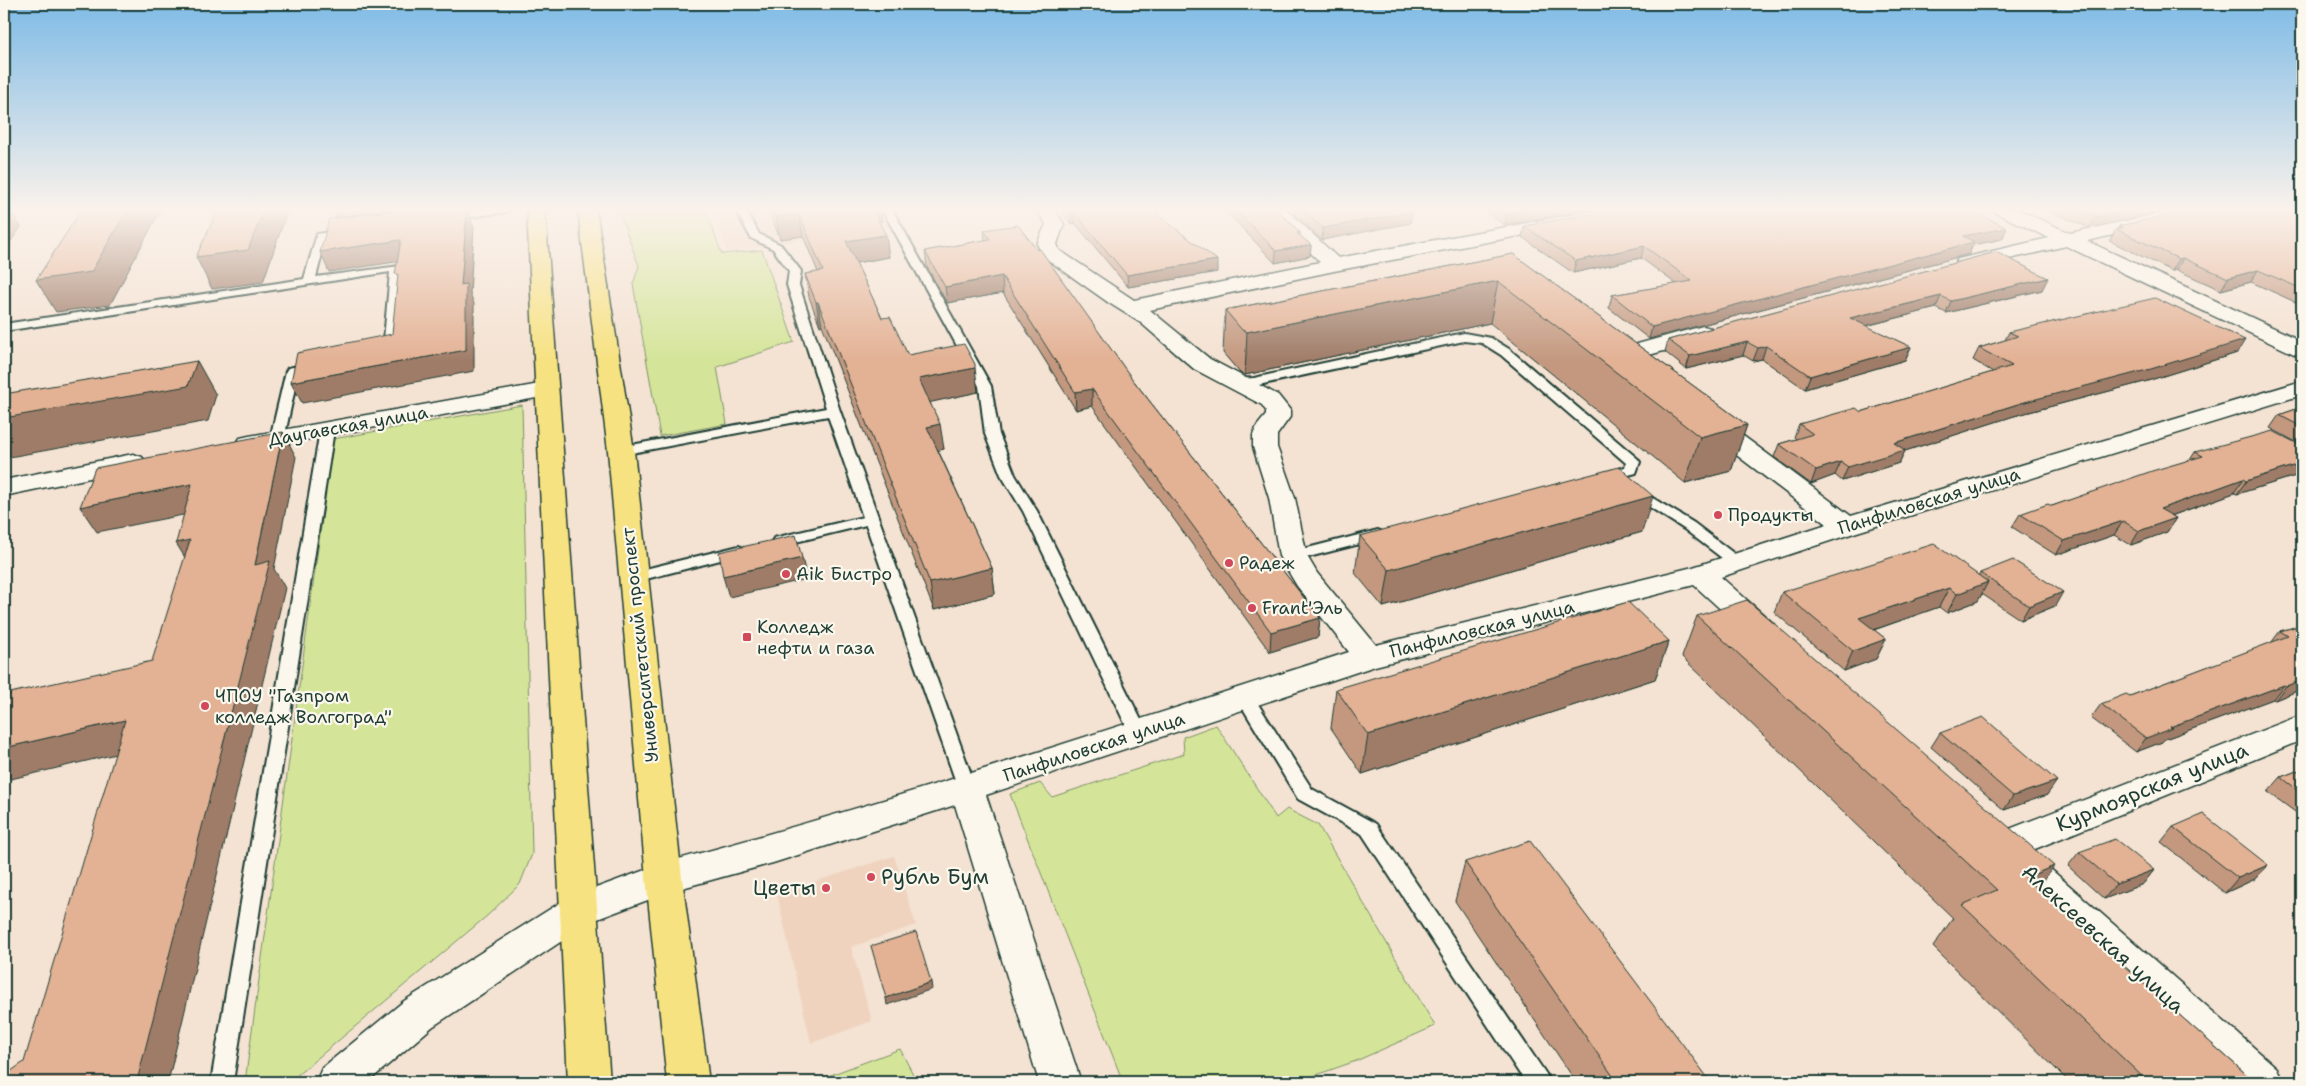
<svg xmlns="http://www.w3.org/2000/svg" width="2306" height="1086" font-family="'Shantell Sans',sans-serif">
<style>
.built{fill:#efd3bf}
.green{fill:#d4e599;stroke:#7a9166}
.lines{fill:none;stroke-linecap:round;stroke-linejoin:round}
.service-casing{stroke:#1f3d34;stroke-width:4}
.minor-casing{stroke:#1f3d34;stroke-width:3}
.tertiary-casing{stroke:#1f3d34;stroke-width:3}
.trunk-casing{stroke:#1f3d34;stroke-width:3}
.service{fill:#fbf7ec;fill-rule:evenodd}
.minor{fill:#fbf7ec;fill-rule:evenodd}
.tertiary{fill:#fbf7ec;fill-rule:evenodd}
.trunk{fill:#f7e281;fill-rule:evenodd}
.wall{fill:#c3987f;stroke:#1f3d34}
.shaded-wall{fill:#9f7c68;stroke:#1f3d34}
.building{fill:#e3b194;stroke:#1f3d34}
.poi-dot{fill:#d1495b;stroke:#fbf7ec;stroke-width:2}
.labels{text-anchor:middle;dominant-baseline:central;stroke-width:4.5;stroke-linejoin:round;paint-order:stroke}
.street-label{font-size:18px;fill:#1f3d34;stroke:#fbf7ec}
.poi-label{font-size:18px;fill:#1f3d34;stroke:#fbf7ec;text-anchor:start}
.near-street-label{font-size:21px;fill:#1f3d34;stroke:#fbf7ec}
.near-poi-label{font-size:21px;fill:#1f3d34;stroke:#fbf7ec;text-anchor:start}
</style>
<rect width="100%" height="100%" fill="#f4e2d2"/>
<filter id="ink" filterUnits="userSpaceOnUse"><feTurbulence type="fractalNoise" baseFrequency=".02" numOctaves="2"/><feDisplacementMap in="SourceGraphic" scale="10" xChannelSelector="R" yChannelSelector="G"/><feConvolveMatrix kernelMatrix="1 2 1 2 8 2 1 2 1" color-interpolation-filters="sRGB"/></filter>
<g filter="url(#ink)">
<g class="built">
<path d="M715,209H890L899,225L727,252Z"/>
<path d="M894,856L916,925L851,947L872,1021L811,1043L777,894Z"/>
</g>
<g class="green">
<path d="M618,209H705L722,254L762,250L794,342L717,367L727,424L660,436L633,284L639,266Z"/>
<path d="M522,405L532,854L520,884L488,915L289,1082H245L333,439Z"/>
<path d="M1216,725L1276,818L1287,809L1318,825L1435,1026L1356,1061L1296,1082H1123L1010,794L1040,783L1052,797L1184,754L1183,737Z"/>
<path d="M900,1049L917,1082H812Z"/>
</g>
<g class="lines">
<g class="service-casing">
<g id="service">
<path d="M487,209H511L506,212L448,220L443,217L448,214Z"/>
<path d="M735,209H745L759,234L781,245L801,271L799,285L840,411L976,788L974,793L967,795L960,793L958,788L866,525L779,546L774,544L772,541L774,538L863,517L828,416L621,455L614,451L621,447L826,408L787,285L789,271L773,249L751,238Z"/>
<path d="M882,209H892L991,386L999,434L1015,475L1037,511L1147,732L1144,737L1138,739L1132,737L1129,732L1023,511L1001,475L985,434L979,386Z"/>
<path d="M343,230L348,233L347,235L326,239L316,277L400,266L401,268L395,353L387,358L381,354L383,351L390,272L4,331V324L304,279L317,234Z"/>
<path d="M1464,333L1491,338L1509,349L1638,459L1640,462L1636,473L1606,481L1601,480L1599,477L1601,474L1625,467L1626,463L1501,355L1482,343L1464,341L1254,386L1236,387L1230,383L1236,379L1254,378Z"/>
<path d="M313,363L317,364L319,367L317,370L298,374L284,439L277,443L272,442L270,439L286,371L288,368Z"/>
<path d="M327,426L334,430L233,1082H211L320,430Z"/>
<path d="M1636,488L1694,523L1741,559L1744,562L1741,565H1731L1684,529L1631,495L1629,492Z"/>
<path d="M1378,530L1383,532L1385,535L1383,538L1293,561L1288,559L1285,556L1288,553Z"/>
<path d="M739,546L744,548L747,551L744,554L634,582L629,581L626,577L629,573Z"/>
<path d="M1245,691L1251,693L1312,789L1376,824L1546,1074L1549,1082H1525L1362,834L1298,799L1236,697L1239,693Z"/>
</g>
</g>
<g class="minor-casing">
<g id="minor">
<path d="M1036,209H1054L1064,224L1057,244L1059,250L1134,300L1320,262L1267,209H1286L1338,258L1603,209H1639L1637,213L1630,215L1334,271L1150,310L1210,359L1278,395L1290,410V417L1277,435V447L1295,498L1307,556L1317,573L1376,645L1693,567L1827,524L1701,428L1698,423L1701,418L1710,416L1719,418L1851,516L2302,381V395L1857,532L1721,577L1773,623L1777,630L1773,637L1762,640L1751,637L1694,585L1375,666L986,795L1081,1082H1039L955,805L773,863L664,893L651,889L646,878L651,867L664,863C895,801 1121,725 1349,652L1297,586L1279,556L1269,498L1253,447V435L1257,426L1266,415V411L1262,405L1194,369L1141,323L1109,303L1044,257L1037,244L1046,224Z"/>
<path d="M1994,209H2017L2070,233L2180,209H2212L2210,213L2087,241L2302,341V356L2294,354L2066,246L1965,269L1958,267L1955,263L1958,259L2049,238L1996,213Z"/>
<path d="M1703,326L1711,328L1714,333L1711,338L1620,363L1612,361L1609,356L1612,351Z"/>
<path d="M545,383L553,385L557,390L553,395L249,450L240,448L237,443L240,438L249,436Z"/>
<path d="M133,454L142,457L146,462L142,467L4,496V480Z"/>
<path d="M2302,715V740L2030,851L2277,1068L2283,1082H2232L2001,868L1997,860L1989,857L1984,847L1989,837Z"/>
</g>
</g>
<g class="tertiary-casing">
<path id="tertiary" d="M664,863L677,867L682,878L677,889L592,921L432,1027L368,1082H316L322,1068L404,1001L566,899Z"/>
</g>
<g class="trunk-casing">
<g id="trunk">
<path d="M527,209H545L610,1082H568Z"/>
<path d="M578,209H596L634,451L682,878L709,1082H667L646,878L608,451Z"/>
</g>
</g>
<use href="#service" class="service"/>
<use href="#minor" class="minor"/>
<use href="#tertiary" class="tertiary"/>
<use href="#trunk" class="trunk"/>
</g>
<g class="wall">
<path d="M768,209H880L882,221L879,222L889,257L856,263L882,318L908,355L978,392L930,402L944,449L938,450L992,568L995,594L934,610L822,325L820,326L809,297L805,274L818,272L803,236L780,239Z"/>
<path d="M1059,209H1168L1154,211L1217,272L1128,287L1075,223L1071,224Z"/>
<path d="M1224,209H1276L1300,232V236L1311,245L1310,256L1275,263Z"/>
<path d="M1295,209H1407L1412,212L1410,223L1322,240L1294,214Z"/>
<path d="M1481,209H1595L1505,225Z"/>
<path d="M2044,209H2176L2090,228Z"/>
<path d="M2302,209V305L2251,282L2221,290L2177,270L2172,271L2110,241L2116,229H2118L2119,226Z"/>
<path d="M1524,226L2007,228L2002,239L1973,245L1969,254L1649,339L1609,308L1612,295L1676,284L1641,258L1573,273L1522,237Z"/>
<path d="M984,230L1133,380L1320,618L1318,637L1270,652L1092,406L1076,410L1003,293L947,303L927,267L925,251L985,240Z"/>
<path d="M1996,252L2042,290L1946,313L1936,308L1866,326L1911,347L1905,360L1805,389L1762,359L1753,361L1743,355L1686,369L1665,352L1668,340Z"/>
<path d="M1513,254L1747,425L1731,471L1685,483L1490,323L1245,375L1240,373L1223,353L1225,310Z"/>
<path d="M2009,332L2237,353L2144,382L2014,416L1905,451L1899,463L1842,481L1835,475L1811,484L1774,457L1779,444L1796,439L1794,437L1799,424L1861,412L1993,372L1973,360L1979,348L2005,340Z"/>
<path d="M2302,407V441L2298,443L2270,428L2279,415Z"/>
<path d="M2302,446V474L2237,494L2234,493L2171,516L2176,518L2167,532L2131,545L2114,535L2056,555L2012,527L2020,514L2052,506L2190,460L2195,452Z"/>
<path d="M1642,532L1383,607L1355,573L1360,536Z"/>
<path d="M1980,573L2055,606L2021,620L1982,594L1978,601L1947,613L1939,607L1874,630L1886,639L1876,659L1844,671L1774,612L1782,592L1979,575Z"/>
<path d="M1697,616L2037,889L2255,1082H2069L1933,947L1953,918L1682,657Z"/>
<path d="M2302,625V689L2275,700L2273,699L2165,739L2162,742L2136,752L2091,718L2101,704L2130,696L2271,643L2280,631Z"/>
<path d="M1669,641L1655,679L1362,774L1331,728L1336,689Z"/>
<path d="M1940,733L2047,795L2004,810L1931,747Z"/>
<path d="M2302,769V817L2268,792L2281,777Z"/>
<path d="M2173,827L2268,865L2255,879L2225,893L2161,842Z"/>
<path d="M2079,852L2154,870L2143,884L2104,899L2068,866Z"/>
<path d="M1465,862L1711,1082H1576L1455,901Z"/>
</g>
<g class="shaded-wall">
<path d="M4,209H10L21,227L4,251Z"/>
<path d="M128,209H161L110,305L56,312L36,280Z"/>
<path d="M264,209H288L263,282L212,289L196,257Z"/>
<path d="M395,209H456V212L340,229L335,217Z"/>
<path d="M467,209L474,228L470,293L474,304V371L302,403L291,382L466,350L461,285Z"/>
<path d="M870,209H880L882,221L872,223Z"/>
<path d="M1142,209H1168L1142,214Z"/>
<path d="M1535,209H1595L1505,225L1507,214Z"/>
<path d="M2132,209H2176L2090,228L2096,217Z"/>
<path d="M1071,212H1074L1075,223L1071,224Z"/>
<path d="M1412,212L1410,223L1322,240L1323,228Z"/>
<path d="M799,214L803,236L780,239L776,217Z"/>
<path d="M2007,228L2002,239L1973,245L1969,254L1649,339L1652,327L1963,236Z"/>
<path d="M886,235L889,257L849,264L846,241Z"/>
<path d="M401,240L409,260L329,272L320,252Z"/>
<path d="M1311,245L1310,256L1275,263L1276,251Z"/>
<path d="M1644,246L1641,258L1573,273L1576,261Z"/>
<path d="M2183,258L2177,270L2172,271L2179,259Z"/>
<path d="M1217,260V272L1128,287L1127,275Z"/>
<path d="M2258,270L2251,282L2221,290L2228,278Z"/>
<path d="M1002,276L1003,293L947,303L945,287Z"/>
<path d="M2048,278L2042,290L1946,313L1951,301Z"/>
<path d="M1498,281L1490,323L1245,375L1247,332Z"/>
<path d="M1941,296L1936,308L1845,331L1850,318Z"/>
<path d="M816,302H818L822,325L820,326Z"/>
<path d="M2245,340L2237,353L2144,382L2014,416L1905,451L1899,463L1842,481L1848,467L1894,443L2021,403Z"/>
<path d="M1747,342L1743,355L1686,369L1690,356Z"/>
<path d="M1766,346L1762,359L1753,361L1758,348Z"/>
<path d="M1911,347L1905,360L1805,389L1810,376Z"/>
<path d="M197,361L216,395L208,421L4,458V418Z"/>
<path d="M975,368L978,392L923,404L919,379Z"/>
<path d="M1092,389V406L1076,410L1075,392Z"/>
<path d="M940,424L944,449L930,452L927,427Z"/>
<path d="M1747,425L1731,471L1685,483L1700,437Z"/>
<path d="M283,432L296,457L274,569L285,588L168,1082H135L255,565Z"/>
<path d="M2302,436V441L2298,443Z"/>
<path d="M1841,462L1835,475L1811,484L1816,470Z"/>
<path d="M2302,463V474L2237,494L2246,481Z"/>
<path d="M2243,479L2234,493L2151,523L2160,509Z"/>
<path d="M192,484L208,510L97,532L80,507Z"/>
<path d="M1653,496L1642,532L1383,607L1389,570Z"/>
<path d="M2176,518L2167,532L2131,545L2139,531Z"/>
<path d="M2123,521L2114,535L2056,555L2064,541Z"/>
<path d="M190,540L192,569L176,543Z"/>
<path d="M802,558L807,579L729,597L723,576Z"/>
<path d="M992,568L995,594L934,610L930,583Z"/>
<path d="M1988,582L1978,601L1947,613L1957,594Z"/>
<path d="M1949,588L1939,607L1850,638L1859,618Z"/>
<path d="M2063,592L2055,606L2021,620L2029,606Z"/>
<path d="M1320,618L1318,637L1270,652L1271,632Z"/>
<path d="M1886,639L1876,659L1844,671L1853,651Z"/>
<path d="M1669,641L1655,679L1362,774L1368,735Z"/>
<path d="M2302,680V689L2275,700L2286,686Z"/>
<path d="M2284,685L2273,699L2165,739L2162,742L2136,752L2146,738L2170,727Z"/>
<path d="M125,720L145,747L11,779L4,770V748Z"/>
<path d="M2057,781L2047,795L2004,810L2013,796Z"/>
<path d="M2268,865L2255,879L2225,893L2238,878Z"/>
<path d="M2054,866L2023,908L2025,878Z"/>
<path d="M2154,870L2143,884L2104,899L2116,884Z"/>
<path d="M931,982L932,989L887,1005L886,998Z"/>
</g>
<g class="building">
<path d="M82,209H128L91,272L36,280Z"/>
<path d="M218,209H264L248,250L196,257Z"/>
<path d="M337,209H395L335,217Z"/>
<path d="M404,209H447L446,212L467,209L461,285L466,284V350L291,382L297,353L392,334L398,274H395L401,240L320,252L329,219Z"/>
<path d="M772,209H872L886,235L846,241L882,318L890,317L908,355L964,344L975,364V368L919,379L940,424L927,427L992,568L930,583L818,302H816L805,274L823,271L799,214L776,217Z"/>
<path d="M1068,209H1150L1217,260L1127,275L1074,212H1071Z"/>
<path d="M1235,209H1276L1300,232L1297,233L1311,245L1276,251Z"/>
<path d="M1301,209H1407L1412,212L1323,228Z"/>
<path d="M1500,209H1535L1507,214Z"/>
<path d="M1616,209H1969L2007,228L1963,236L1974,242L1652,327L1612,295L1692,281L1644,246L1576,261L1524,226Z"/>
<path d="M2077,209H2132L2096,217Z"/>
<path d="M2195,209H2302V289L2258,270L2228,278L2183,258L2179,259L2116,229L2122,228L2119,226Z"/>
<path d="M1018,225L1037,250L1040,249L1133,380L1320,618L1271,632L1092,389L1075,392L1002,276L945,287L925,251L990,239L984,230Z"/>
<path d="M1996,252L2048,278L1951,301L1941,296L1850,318L1911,347L1810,376L1766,346L1758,348L1747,342L1690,356L1668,340L1984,255Z"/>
<path d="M1513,254L1747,425L1700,437L1498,281L1247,332L1242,330L1225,310Z"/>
<path d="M2155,298L2245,340L2151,369L2021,403L1894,443L1905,450L1848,467L1841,462L1816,470L1779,444L1813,434L1799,424L1856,408L1861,412L2012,366L1979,348L2018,336L2009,332Z"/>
<path d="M197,361L188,386L4,418V394Z"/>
<path d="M2302,407V427L2279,415Z"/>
<path d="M2273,431L2302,446V463L2246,481L2243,479L2160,509L2176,518L2139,531L2123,521L2064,541L2020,514L2048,504L2052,506L2152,471L2203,456L2195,452Z"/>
<path d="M283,432L255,565L270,561L137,1081L135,1082H4V1076L24,1062L125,720L4,748V710L10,693L152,661L190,540L176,543L192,484L80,507L95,468Z"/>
<path d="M1619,467L1653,496L1389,570L1360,536Z"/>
<path d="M796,535L802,558L723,576L719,552Z"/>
<path d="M1934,544L1988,582L1957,594L1949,588L1859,618L1886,639L1853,651L1782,592Z"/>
<path d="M2013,560L2063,592L2029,606L1980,573Z"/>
<path d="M1747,600L2054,866L2025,878L2255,1082H2148L1962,905L1997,890L1697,616Z"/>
<path d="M1628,602L1669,641L1368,735L1336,689Z"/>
<path d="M2302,625V680L2286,686L2284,685L2170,727L2173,728L2146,738L2101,704L2126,694L2130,696L2288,636L2280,631Z"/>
<path d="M1983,717L2057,781L2013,796L1940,733Z"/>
<path d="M2302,769V793L2281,777Z"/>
<path d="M2203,814L2268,865L2238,878L2173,827Z"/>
<path d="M2115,839L2154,870L2116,884L2079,852Z"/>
<path d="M1530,841L1711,1082H1617L1465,862Z"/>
<path d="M916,932L931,982L886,998L871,946Z"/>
</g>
</g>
<linearGradient id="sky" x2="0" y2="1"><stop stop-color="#7fbbe6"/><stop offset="0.58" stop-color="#faf2eb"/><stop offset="1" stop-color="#faf2eb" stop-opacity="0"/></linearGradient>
<rect width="2306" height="361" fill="url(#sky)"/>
<g class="poi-dot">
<circle cx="1718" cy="515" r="5"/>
<circle cx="1229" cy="563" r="5"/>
<circle cx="786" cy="574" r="5"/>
<circle cx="1252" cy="608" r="5"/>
<rect x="742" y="632" width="10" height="10" rx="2.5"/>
<circle cx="205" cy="706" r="5"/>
<circle cx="871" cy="877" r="5"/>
<circle cx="826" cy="888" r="5"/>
</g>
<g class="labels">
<g class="street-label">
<text transform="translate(348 426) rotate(-10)">Даугавская улица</text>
<text transform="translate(1929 501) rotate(-17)">Панфиловская улица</text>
<text transform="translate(1482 629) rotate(-14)">Панфиловская улица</text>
<text transform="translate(640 645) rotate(-96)">Университетский проспект</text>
<text transform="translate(1094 747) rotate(-18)">Панфиловская улица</text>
</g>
<g class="poi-label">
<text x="1728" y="515">Продукты</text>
<text x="1239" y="563">Радеж</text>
<text x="796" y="574">Aik Бистро</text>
<text x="1262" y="608">Frant'Эль</text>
<text x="757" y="627">Колледж<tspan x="757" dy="21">нефти и газа</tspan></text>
<text x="215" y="696">ЧПОУ "Газпром<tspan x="215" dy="21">колледж Волгоград"</tspan></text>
</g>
<g class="near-street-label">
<text transform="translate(2152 787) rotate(-22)">Курмоярская улица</text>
<text transform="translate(2103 939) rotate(42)">Алексеевская улица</text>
</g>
<g class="near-poi-label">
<text x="881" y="877">Рубль Бум</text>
<text x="816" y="888" text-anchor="end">Цветы</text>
</g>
</g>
<rect width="2306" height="1086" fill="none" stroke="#fbf7ec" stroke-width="20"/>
<rect x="10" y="10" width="2286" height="1066" fill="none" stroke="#1f3d34" stroke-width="2" filter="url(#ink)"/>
</svg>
